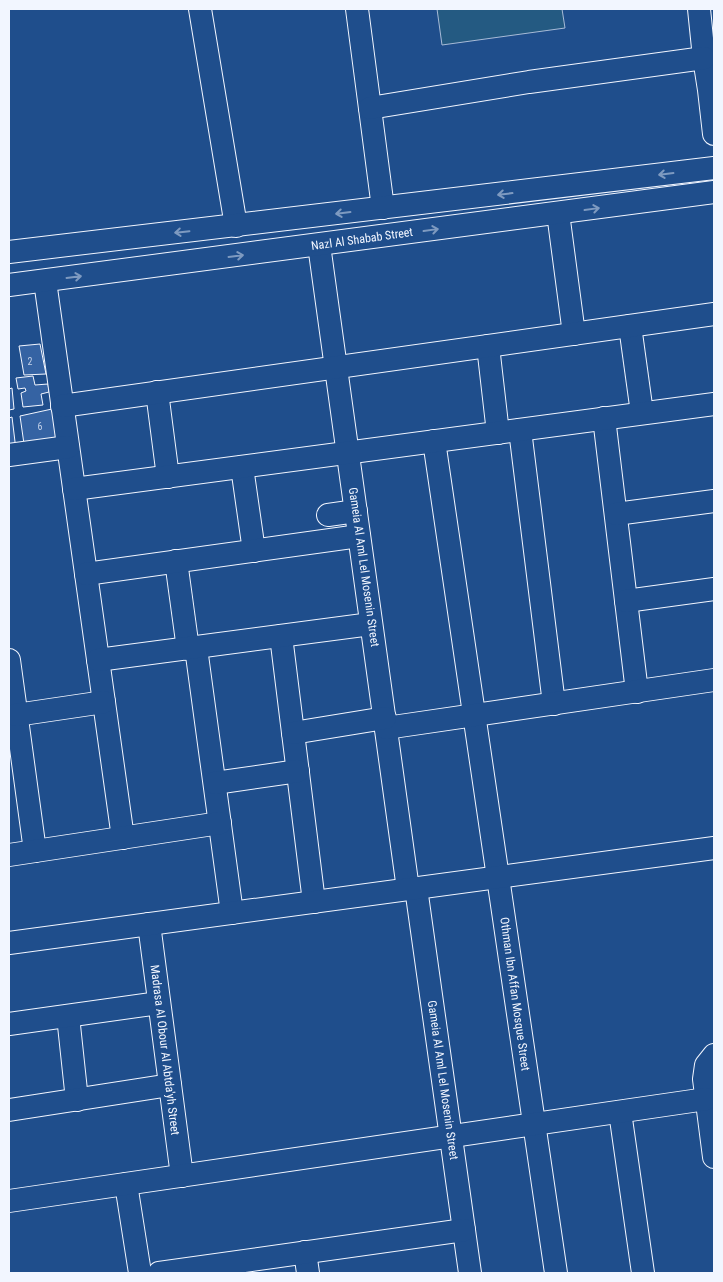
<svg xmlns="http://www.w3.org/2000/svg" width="723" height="1282" font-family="'Roboto Condensed',sans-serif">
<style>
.green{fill:#245a82;stroke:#a8bbd7}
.building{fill:#3563a3;stroke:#f2f6ff}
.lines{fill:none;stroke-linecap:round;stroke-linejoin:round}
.minor-casing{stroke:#f2f6ff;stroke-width:24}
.minor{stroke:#1f4e8c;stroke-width:22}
.oneway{stroke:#7e9ac0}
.labels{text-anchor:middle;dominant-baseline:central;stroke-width:4;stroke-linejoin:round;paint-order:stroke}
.number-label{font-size:10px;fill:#c3d1e8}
.street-label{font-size:12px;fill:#f2f6ff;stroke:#1f4e8c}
</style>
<rect width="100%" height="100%" fill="#1f4e8c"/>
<path class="green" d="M437,9H562L565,28L442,45Z"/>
<g class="building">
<path d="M40,344L46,374L24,375L19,346Z"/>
<path d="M33,376L35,385L48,384L49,392L41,394L43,405L23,407L21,393L26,391L25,388L18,389L16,378Z"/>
<path d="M12,388L14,409L9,410V389Z"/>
<path d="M52,409L57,439L24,444L20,416Z"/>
<path d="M12,417L16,450L9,451V418Z"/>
</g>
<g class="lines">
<g class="minor-casing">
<g id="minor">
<path d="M200,9L236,226"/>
<path d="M357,9L383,208"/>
<path d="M699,9L704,58L709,90L714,134"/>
<path d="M370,108L529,82L704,58"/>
<path d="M558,213L574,334"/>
<path d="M319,245L408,889"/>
<path d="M9,252L714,168"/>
<path d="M45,281L123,838"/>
<path d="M9,285L714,192"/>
<path d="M630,326L642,413"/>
<path d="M488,346L498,433"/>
<path d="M157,392L168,477"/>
<path d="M62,406L714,314"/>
<path d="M604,418L637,692"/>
<path d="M520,430L554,704"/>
<path d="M434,441L556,1273"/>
<path d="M9,455L68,447"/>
<path d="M242,467L254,551"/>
<path d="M74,489L714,404"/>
<path d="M616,514L714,501"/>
<path d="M328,515L356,511"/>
<path d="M176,561L188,649"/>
<path d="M86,574L359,536"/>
<path d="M626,601L714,589"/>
<path d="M281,636L314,902"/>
<path d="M196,648L232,913"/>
<path d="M9,660L35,851"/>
<path d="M98,660L371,624"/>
<path d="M16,715L104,702"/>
<path d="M386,728L714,680"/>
<path d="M293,733L385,718"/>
<path d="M215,783L298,771"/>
<path d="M9,855L220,823"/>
<path d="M416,888L470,1273"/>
<path d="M149,924L182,1176"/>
<path d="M9,943L714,848"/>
<path d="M68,1016L77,1100"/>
<path d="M9,1024L159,1003"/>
<path d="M714,1055L706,1065L704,1079L714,1157"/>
<path d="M9,1110L170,1085"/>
<path d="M620,1112L643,1273"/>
<path d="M126,1184L140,1273"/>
<path d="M9,1201L706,1099"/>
<path d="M305,1252L308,1273"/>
<path d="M159,1273L464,1230"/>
</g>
</g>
<use href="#minor" class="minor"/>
</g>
<defs><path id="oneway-shaft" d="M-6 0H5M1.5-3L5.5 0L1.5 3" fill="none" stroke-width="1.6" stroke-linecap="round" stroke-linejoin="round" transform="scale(1.25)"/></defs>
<g class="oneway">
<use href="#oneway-shaft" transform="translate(666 174) rotate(173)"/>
<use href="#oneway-shaft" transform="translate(505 194) rotate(173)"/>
<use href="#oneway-shaft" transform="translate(592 209) rotate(-8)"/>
<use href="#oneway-shaft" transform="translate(343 213) rotate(173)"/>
<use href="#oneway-shaft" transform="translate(431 230) rotate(-8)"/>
<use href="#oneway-shaft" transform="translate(182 232) rotate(174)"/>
<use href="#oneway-shaft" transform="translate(236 256) rotate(-7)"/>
<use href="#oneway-shaft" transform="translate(74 277) rotate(-7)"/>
</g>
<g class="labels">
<g class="number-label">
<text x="30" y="361">2</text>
<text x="40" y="426">6</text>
</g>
<g class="street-label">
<text transform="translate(362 239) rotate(-8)">Nazl Al Shabab Street</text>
<text transform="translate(364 567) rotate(82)">Gameia Al Aml Lel Mosenin Street</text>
<text transform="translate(515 994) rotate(82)">Othman Ibn Affan Mosque Street</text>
<text transform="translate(165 1050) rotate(83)">Madrasa Al Obour Al Abtda'yh Street</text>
<text transform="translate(443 1080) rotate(82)">Gameia Al Aml Lel Mosenin Street</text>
</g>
</g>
<rect width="723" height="1282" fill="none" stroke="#f2f6ff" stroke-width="20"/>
</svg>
